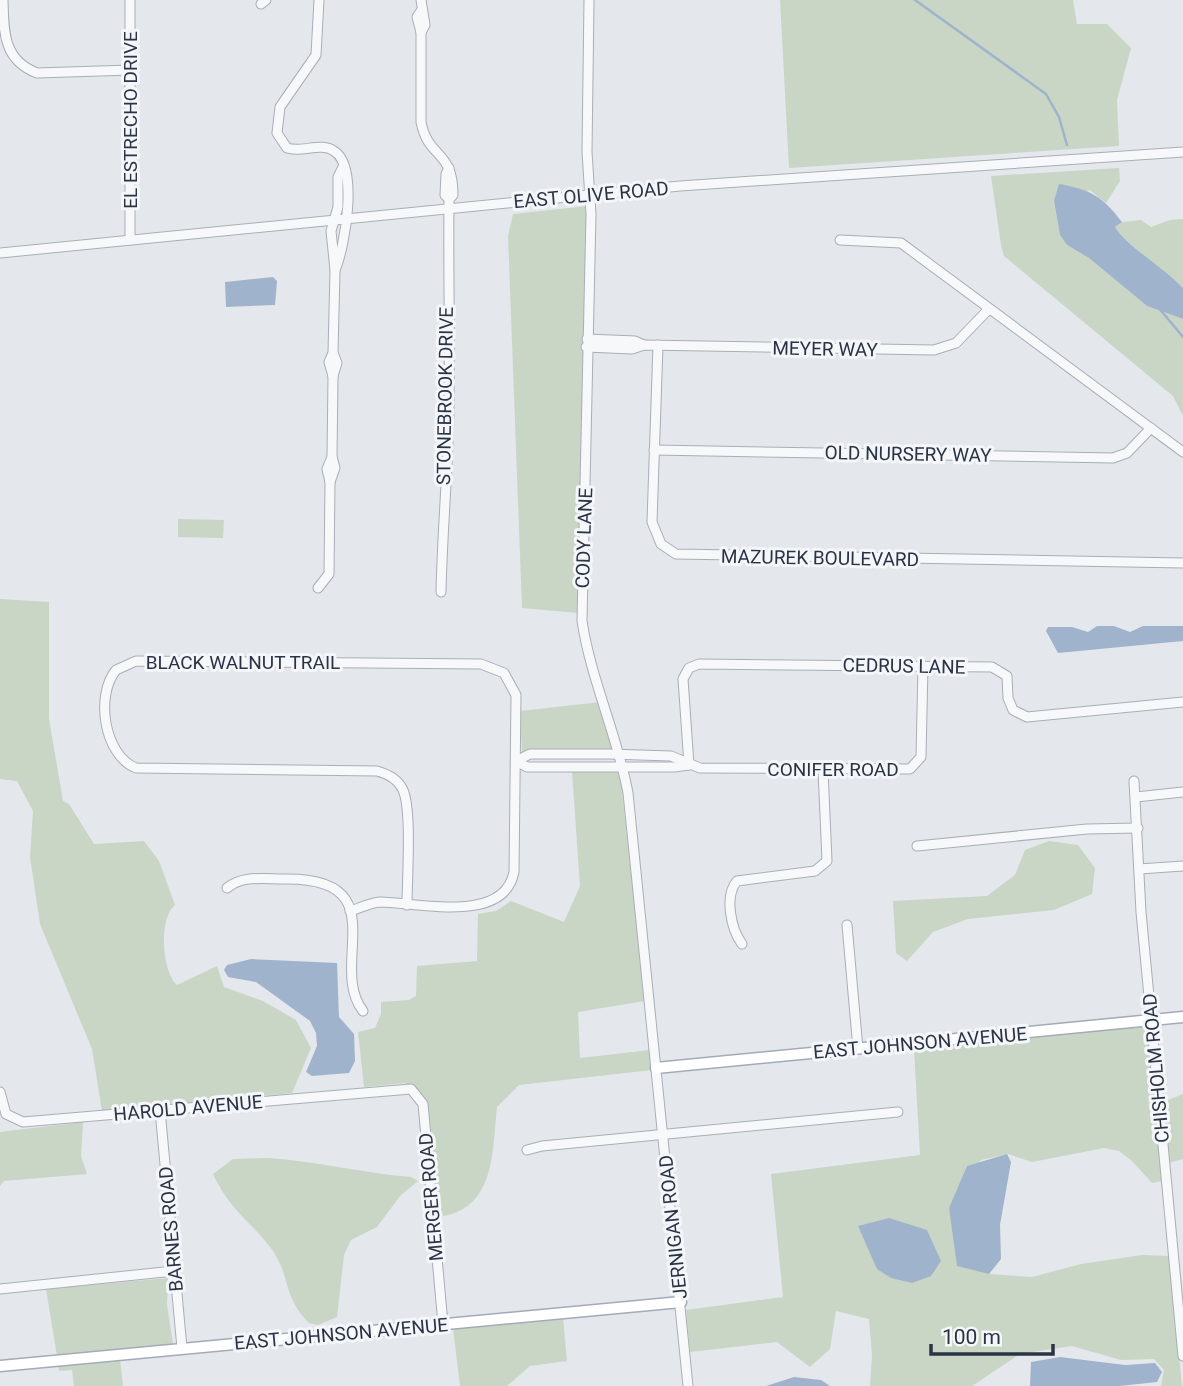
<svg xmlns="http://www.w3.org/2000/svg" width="1183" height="1386" font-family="Roboto,sans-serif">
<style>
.green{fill:#c9d6c5}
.water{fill:#9fb4cc}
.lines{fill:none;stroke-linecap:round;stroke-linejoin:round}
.stream{stroke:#9fb4cc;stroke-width:2.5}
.minor-casing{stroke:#a9aeb7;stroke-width:11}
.major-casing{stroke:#a3abb8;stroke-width:13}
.minor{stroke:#f7f8fa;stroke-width:9}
.major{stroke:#fff;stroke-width:10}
.labels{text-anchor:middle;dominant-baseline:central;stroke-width:6;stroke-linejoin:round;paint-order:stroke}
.street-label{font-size:19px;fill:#2b3445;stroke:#f4f6f9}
</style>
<rect width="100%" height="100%" fill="#e4e7ec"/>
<g class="green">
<path d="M780,0H1073L1077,24H1107L1131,48L1117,100L1119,146L789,168Z"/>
<path d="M1119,168L1120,181L1106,203L1090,190L1054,201L1060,235L1067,245L1089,258L1147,306L1183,319V416L1173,396L1004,256L1001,245L991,176Z"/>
<path d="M587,206L578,613L522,608L508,236L513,214Z"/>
<path d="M1183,219V288C1165,268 1126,246 1115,227L1122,222L1141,220L1151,227L1170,220Z"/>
<path d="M178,519L224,520L223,538L178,537Z"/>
<path d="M0,599L49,602V719L63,801L69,804L94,844L144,841L159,861L175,905C158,919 162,971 177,985L217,966L224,987L263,1001L296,1020L311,1048L292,1093L102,1111L92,1049L40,924L30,857L33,811L17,781L0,779Z"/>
<path d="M601,702L615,750L530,749L522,752L520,711Z"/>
<path d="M572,772H620L645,1001L578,1012L580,1058L650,1050L652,1070L519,1085L497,1107C492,1152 496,1211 437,1217L431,1131L423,1095L405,1083L364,1087L358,1032L375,1028L381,1014V1002L409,1000L416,996L417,966L477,961L478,914L496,911L511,901L564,922L580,886Z"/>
<path d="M1049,841L1078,845L1095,868L1092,894L1054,910L968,919L933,932L907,961L896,953L893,901L987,896L1015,875L1025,850Z"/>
<path d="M1147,1026L1162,1181L1152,1183L1132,1161L1119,1151L1104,1148L1032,1162L1008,1154L981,1160L949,1208L954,1236L989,1274L1032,1277L1081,1264L1142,1255L1169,1256L1182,1386H1161L1164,1370L1154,1359L1121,1360L1072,1346L1020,1354L972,1386H870L872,1355L869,1319L836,1311L830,1349L810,1367L777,1342L690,1352L686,1310L783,1297L771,1174L920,1155L914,1049Z"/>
<path d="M1183,1094V1159L1168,1163L1163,1102Z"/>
<path d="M83,1122L81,1156L87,1174L4,1181L0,1186V1132Z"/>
<path d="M268,1158C316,1161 362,1173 411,1177L418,1181L400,1196L377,1227L351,1240L344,1255L337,1317L318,1325L309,1323C283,1297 290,1276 273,1251C252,1222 230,1211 213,1174L233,1159Z"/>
<path d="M168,1278L167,1305L173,1344L57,1356L46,1289Z"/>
<path d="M563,1318L567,1361L530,1366L507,1386H460L453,1328Z"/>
<path d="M120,1359L123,1386H74L72,1370L59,1371L58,1365Z"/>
</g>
<g class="water">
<path d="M1059,184C1091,190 1101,195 1122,222L1115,227C1125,245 1165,268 1183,288V319L1147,306L1089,258L1067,245L1060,235L1054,201Z"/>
<path d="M273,277L277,281L275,305L226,307L225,282Z"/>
<path d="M1097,626H1114L1130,632L1143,626H1183V641L1058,653L1046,631L1048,627H1072L1088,632Z"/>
<path d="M251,959L337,963L339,1017L354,1034L355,1061L349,1073L312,1076L306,1072L317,1046L316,1033L310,1021L256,982L228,977L224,970L227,965Z"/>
<path d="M1007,1154L1011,1162L1000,1225L1001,1259L989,1274L957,1266L949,1208L967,1166Z"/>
<path d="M889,1218L927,1230L941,1261L931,1276L912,1283L891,1278L877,1269L858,1226Z"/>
<path d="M1060,1357L1125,1365L1155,1363L1162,1372L1157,1382L1119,1386H1030L1031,1362Z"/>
<path d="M794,1377L821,1380L830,1386H766Z"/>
</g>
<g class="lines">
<g class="stream">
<path d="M915,0L1046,94L1059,117L1067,145"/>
<path d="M1158,307L1183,337"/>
</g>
<g class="minor-casing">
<g id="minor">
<path d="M3,0C4,32 3,60 37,73L131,70"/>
<path d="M319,0L316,55L280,107L277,133L287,148C302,153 321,142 334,151C359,166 345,247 335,270"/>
<path d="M589,0L587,152L591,214L582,621C591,680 617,734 628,793L688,1386"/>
<path d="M261,4L266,0"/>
<path d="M421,11L417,17L421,32V122C428,159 453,149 453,195L449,199"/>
<path d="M421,32L425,25L421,0"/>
<path d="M130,240V0"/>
<path d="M840,240L901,243L1183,452"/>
<path d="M0,253L680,186L1183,152"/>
<path d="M587,339L635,341L644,345"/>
<path d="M658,345L652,522L661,544L676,554L1183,563"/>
<path d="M586,347L632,349L644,345L934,350L956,343L989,309"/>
<path d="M333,376L329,362L333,353L335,270L331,231L338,207V177L343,167"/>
<path d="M654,450L1113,458L1127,453L1151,428"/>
<path d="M330,482L335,468L332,457L333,376L337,363L333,353"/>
<path d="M318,588L329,574L330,482L327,469L332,457"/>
<path d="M441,592C442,543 446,493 448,444C451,362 448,280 449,199L445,195L446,174L449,168"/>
<path d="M516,761L530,754H609L671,756L700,768L910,769L921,757L923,666"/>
<path d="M516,761L527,767H674L689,765"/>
<path d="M689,765L683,679L689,668L699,664L992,667L1007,676L1008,698L1013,710L1027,717L1183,702"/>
<path d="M1134,781L1141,912L1183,1356"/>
<path d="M1136,797L1183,792"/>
<path d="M917,846L1087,829L1138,828"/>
<path d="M1139,869L1183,866"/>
<path d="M227,888C242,875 265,879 284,879C398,877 327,965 363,1011"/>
<path d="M350,911C360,908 372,902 381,902C420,903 504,924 514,872L516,695L504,673L481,664L136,661L116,670C95,696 104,755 136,768L377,771C388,774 398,779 403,790C412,810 407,880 407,905"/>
<path d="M847,925L858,1049"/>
<path d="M742,944C731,929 724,896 737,881L815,871L827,861L823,770"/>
<path d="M0,1092L6,1114L23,1122L411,1089L423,1104L443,1324"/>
<path d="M160,1110L182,1348"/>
<path d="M527,1150L542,1146L898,1112"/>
<path d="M0,1289L174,1271"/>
</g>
</g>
<g class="major-casing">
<g id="major">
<path d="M656,1068L1183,1017"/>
<path d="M0,1366L681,1302"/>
</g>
</g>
<use href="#minor" class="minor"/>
<use href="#major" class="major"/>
</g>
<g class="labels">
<g class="street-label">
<text transform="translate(130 120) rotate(-90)">EL ESTRECHO DRIVE</text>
<text transform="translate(591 195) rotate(-5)">EAST OLIVE ROAD</text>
<text transform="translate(825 349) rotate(1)">MEYER WAY</text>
<text transform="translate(445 396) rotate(-89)">STONEBROOK DRIVE</text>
<text transform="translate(908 454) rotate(1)">OLD NURSERY WAY</text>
<text transform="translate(584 538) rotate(-88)">CODY LANE</text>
<text transform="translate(820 558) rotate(1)">MAZUREK BOULEVARD</text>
<text x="243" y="662">BLACK WALNUT TRAIL</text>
<text transform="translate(904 666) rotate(1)">CEDRUS LANE</text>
<text x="833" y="769">CONIFER ROAD</text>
<text transform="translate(920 1043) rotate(-5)">EAST JOHNSON AVENUE</text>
<text transform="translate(1156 1068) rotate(-95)">CHISHOLM ROAD</text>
<text transform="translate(188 1108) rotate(-5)">HAROLD AVENUE</text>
<text transform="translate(431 1197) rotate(-95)">MERGER ROAD</text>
<text transform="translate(673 1227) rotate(-96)">JERNIGAN ROAD</text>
<text transform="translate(171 1229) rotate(-95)">BARNES ROAD</text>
<text transform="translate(341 1334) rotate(-5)">EAST JOHNSON AVENUE</text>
</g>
</g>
<path d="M931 1344v10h122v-10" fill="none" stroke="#2b3445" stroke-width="3.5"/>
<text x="942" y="1344" font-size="21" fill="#2b3445" stroke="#f4f6f9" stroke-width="5" paint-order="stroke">100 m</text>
</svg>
